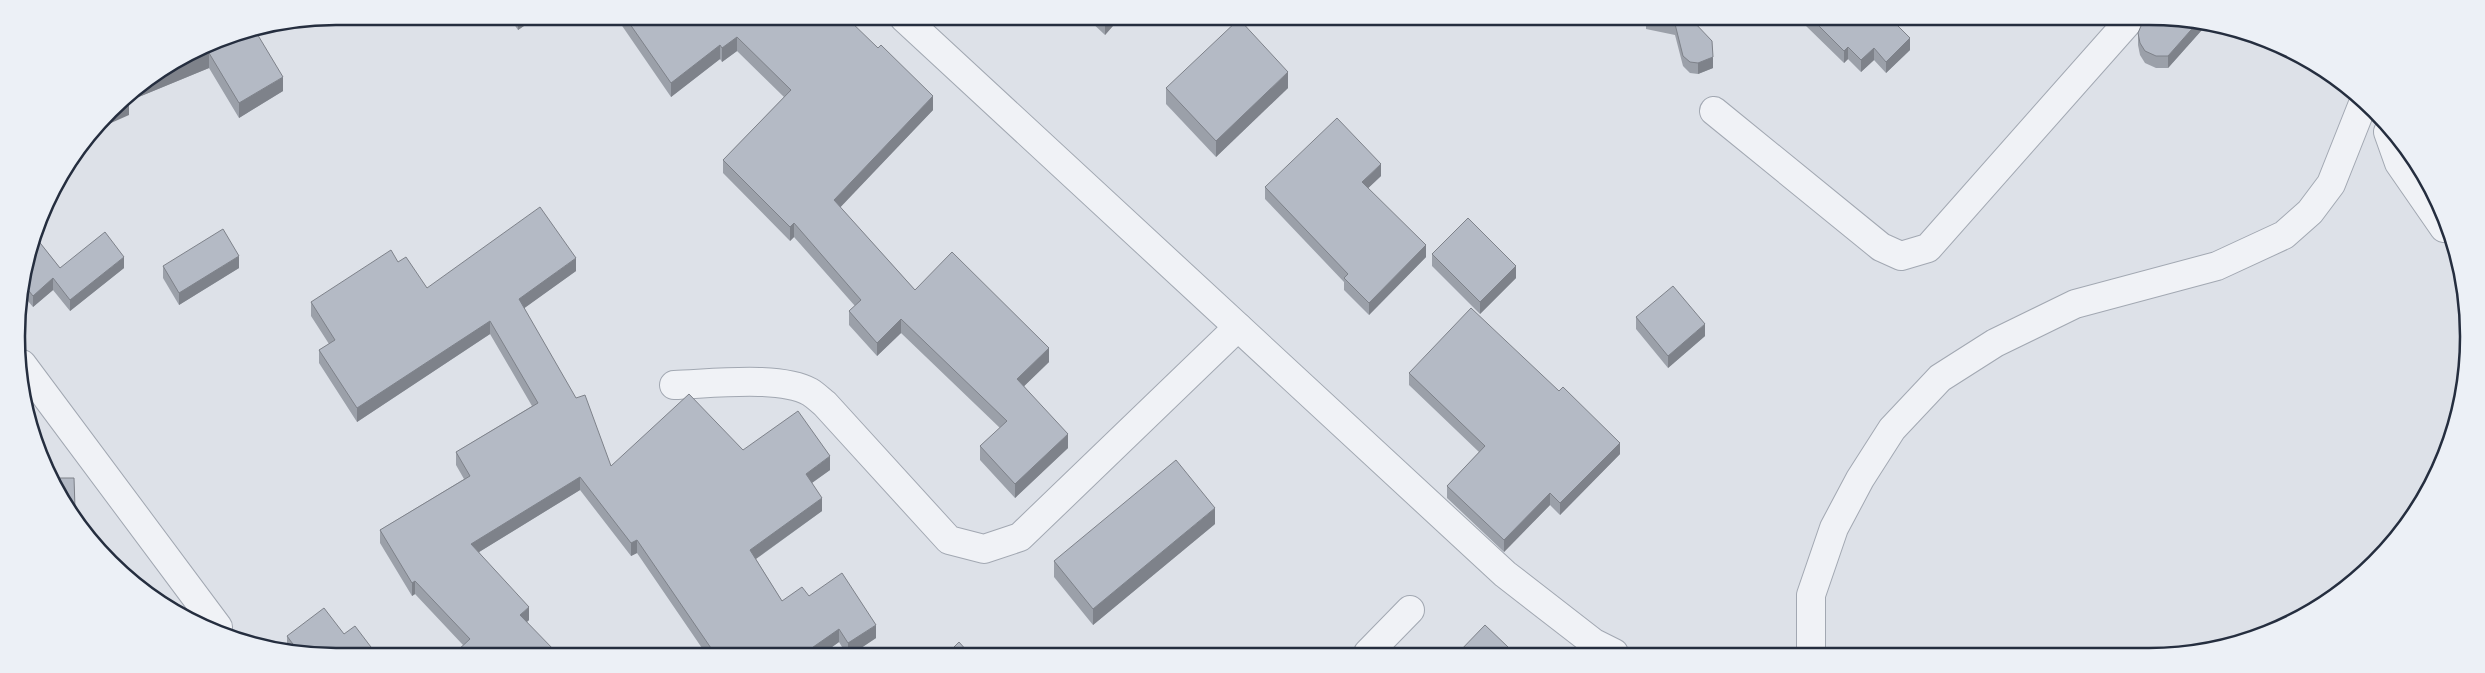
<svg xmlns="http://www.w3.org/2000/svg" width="2485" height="673" font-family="'Space Grotesk',sans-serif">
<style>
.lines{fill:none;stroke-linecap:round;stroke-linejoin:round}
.street-casing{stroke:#a2a8b2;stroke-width:30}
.street{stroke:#f0f2f6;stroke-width:28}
.wall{fill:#9ba0a9}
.shaded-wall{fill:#7e828a}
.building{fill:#b4bac5;stroke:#7e828a}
.rim{fill:none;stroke:#252e3f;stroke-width:2.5}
</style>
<rect width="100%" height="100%" fill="#dde1e8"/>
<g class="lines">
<g class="street-casing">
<g id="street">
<path d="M904,18L1505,574L1594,643L1614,653"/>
<path d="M1714,111L1881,247L1901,256L1928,248L2128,22"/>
<path d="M2388,132L2399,163L2444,228"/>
<path d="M22,364L218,627"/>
<path d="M674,385C709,384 780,375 810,392C815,395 820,400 825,404L949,540L984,549L1020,537L1238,327"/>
<path d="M1368,653L1410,610"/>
<path d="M1811,653V595L1834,528L1860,479L1892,429L1940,378L1995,343L2075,304L2217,266L2284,235L2310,212L2331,184L2362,106"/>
</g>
</g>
<use href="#street" class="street"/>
</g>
<g class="wall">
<path d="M509,17H537L518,30Z"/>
<path d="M616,17L792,18L795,21L933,110L840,207L915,290L1049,362L1024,386L1068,448L1015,498L980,460V446L1000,428L901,333L877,356L849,325V311L855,306L794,237L790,241L723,173V160L784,97L737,51L722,62L720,59L671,97Z"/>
<path d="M1088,19H1119L1105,35Z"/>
<path d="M1646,21H1693L1713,68L1698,74L1690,73L1683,66L1675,35L1646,29Z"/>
<path d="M1804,21H1893L1910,50L1886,73L1874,60L1861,72L1848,59L1844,63L1804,24Z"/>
<path d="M2209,22L2168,68H2156L2145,63L2140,55L2138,45V33Z"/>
<path d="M214,41L283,91L239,118L209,68L129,101V115L125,96Z"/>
<path d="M1166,88H1288L1216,157L1166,104Z"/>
<path d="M1381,176L1368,188L1426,257L1369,315L1344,290V282L1265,199V187Z"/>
<path d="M37,239L60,268H124L70,311L53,290L33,307L23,295Z"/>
<path d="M1432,254L1516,278L1480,314L1432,266Z"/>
<path d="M398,262L427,288L576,271L524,308L611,466L743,450L830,470L812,483L822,511L756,559L782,601L809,596L876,638L855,652H845L839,642L825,652L704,651L637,553L631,556L580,490L479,552L529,620L527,622L463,645L415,594L412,596L380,543V530L464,479L456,465V452L532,406L490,334L357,422L319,363V350L329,344L311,316V302Z"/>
<path d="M163,266L239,268L179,305L163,278Z"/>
<path d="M1636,317L1705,336L1668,368L1636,329Z"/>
<path d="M1409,373L1620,454L1560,515L1550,505L1504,552L1447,498V486L1479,452L1409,385Z"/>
<path d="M56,478H74L75,516Z"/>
<path d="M1215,524L1093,625L1054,577V561Z"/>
<path d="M344,634L374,651H289L287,648V636Z"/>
</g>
<g class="shaded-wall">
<path d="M518,17H537L518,30Z"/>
<path d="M1108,19H1119L1105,35V23Z"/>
<path d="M2198,22H2209L2168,68V56Z"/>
<path d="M737,37V51L722,62V48Z"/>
<path d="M1910,38V50L1886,73V62Z"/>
<path d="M720,45V59L671,97V83Z"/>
<path d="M1848,47V59L1844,63V51Z"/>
<path d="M1874,48V60L1861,72V60Z"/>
<path d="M209,53V68L129,101V115L102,127L125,96L163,72Z"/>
<path d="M1713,57V68L1698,74V63Z"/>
<path d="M1288,72V88L1216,157V141Z"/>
<path d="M283,77V91L239,118V103Z"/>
<path d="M933,96V110L834,214V200Z"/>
<path d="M1381,164V176L1362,194V182Z"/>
<path d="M794,223V237L790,241V227Z"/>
<path d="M1426,245V257L1369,315V303Z"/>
<path d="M239,256V268L179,305V293Z"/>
<path d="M124,257V268L70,311V300Z"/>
<path d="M576,258V271L519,312V299Z"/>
<path d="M1516,266V278L1480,314V302Z"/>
<path d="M53,278V290L33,307V296Z"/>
<path d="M901,319V333L877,356V343Z"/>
<path d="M490,321V334L357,422V408Z"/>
<path d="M1705,324V336L1668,368V356Z"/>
<path d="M1049,348V362L1017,393V379Z"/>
<path d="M1068,434V448L1015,498V484Z"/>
<path d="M1620,443V454L1560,515V503Z"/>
<path d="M830,456V470L806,487V474Z"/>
<path d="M580,477V490L471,557V544Z"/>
<path d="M1550,493V505L1504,552V540Z"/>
<path d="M822,498V511L750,563V550Z"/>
<path d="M1215,508V524L1093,625V609Z"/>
<path d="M637,540V553L631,556V543Z"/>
<path d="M415,581V594L412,596V583Z"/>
<path d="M529,607V620L520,628V615Z"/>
<path d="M876,625V638L855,652H848V643Z"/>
<path d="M839,629V642L825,652H806Z"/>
<path d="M1508,647V653H1503Z"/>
</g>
<g class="building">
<path d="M625,17L792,18L795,21L798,18H847L878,48L881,45L933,96L834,200L915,290L952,252L1049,348L1017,379L1068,434L1015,484L980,446L1007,421L901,319L877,343L849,311L861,300L794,223L790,227L723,160L791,90L737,37L722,48L720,45L671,83Z"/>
<path d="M1101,19H1108L1105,23Z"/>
<path d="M1239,19L1288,72L1216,141L1166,88Z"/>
<path d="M1657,21H1693L1712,41L1713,57L1698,63L1690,62L1683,56L1675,24Z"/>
<path d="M1814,21H1893L1910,38L1886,62L1874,48L1861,60L1848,47L1844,51Z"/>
<path d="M2144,22H2198L2168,56H2156L2145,51L2140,43L2138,33L2141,26Z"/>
<path d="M256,32L283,77L239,103L209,53L163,72L214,41Z"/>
<path d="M127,95L129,101L118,105L125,96Z"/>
<path d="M1337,118L1381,164L1362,182L1426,245L1369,303L1344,278L1348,274L1265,187Z"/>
<path d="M540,207L576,258L519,299L576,398L585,395L611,466L689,394L743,450L798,411L830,456L806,474L822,498L750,550L782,601L802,587L809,596L842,573L876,625L848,643L839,629L806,652L713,651L637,540L631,543L580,477L471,544L529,607L520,615L555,651H457L470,639L415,581L412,583L380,530L470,476L456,452L538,403L490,321L357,408L319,350L335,340L311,302L391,250L398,262L406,257L427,288Z"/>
<path d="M1468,218L1516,266L1480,302L1432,254Z"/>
<path d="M223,229L239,256L179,293L163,266Z"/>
<path d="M105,232L124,257L70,300L53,278L33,296L25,286L37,239L60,268Z"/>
<path d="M1673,286L1705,324L1668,356L1636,317Z"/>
<path d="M1471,308L1559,391L1563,387L1620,443L1560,503L1550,493L1504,540L1447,486L1485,446L1409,373Z"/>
<path d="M1176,460L1215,508L1093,609L1054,561Z"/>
<path d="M56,478H74L75,508H71Z"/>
<path d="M324,608L344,634L355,626L374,651H298L287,636Z"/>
<path d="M1485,625L1508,647L1503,653H1458Z"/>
<path d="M959,642L968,652H949Z"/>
</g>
<path d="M0 0H2485V673H0ZM336 25H2149A311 311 0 0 1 2460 336V337A311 311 0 0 1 2149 648H336A311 311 0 0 1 25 337V336A311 311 0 0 1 336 25Z" fill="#ecf0f6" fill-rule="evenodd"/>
<path class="rim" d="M336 25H2149A311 311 0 0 1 2460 336V337A311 311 0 0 1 2149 648H336A311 311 0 0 1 25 337V336A311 311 0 0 1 336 25Z"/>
</svg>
